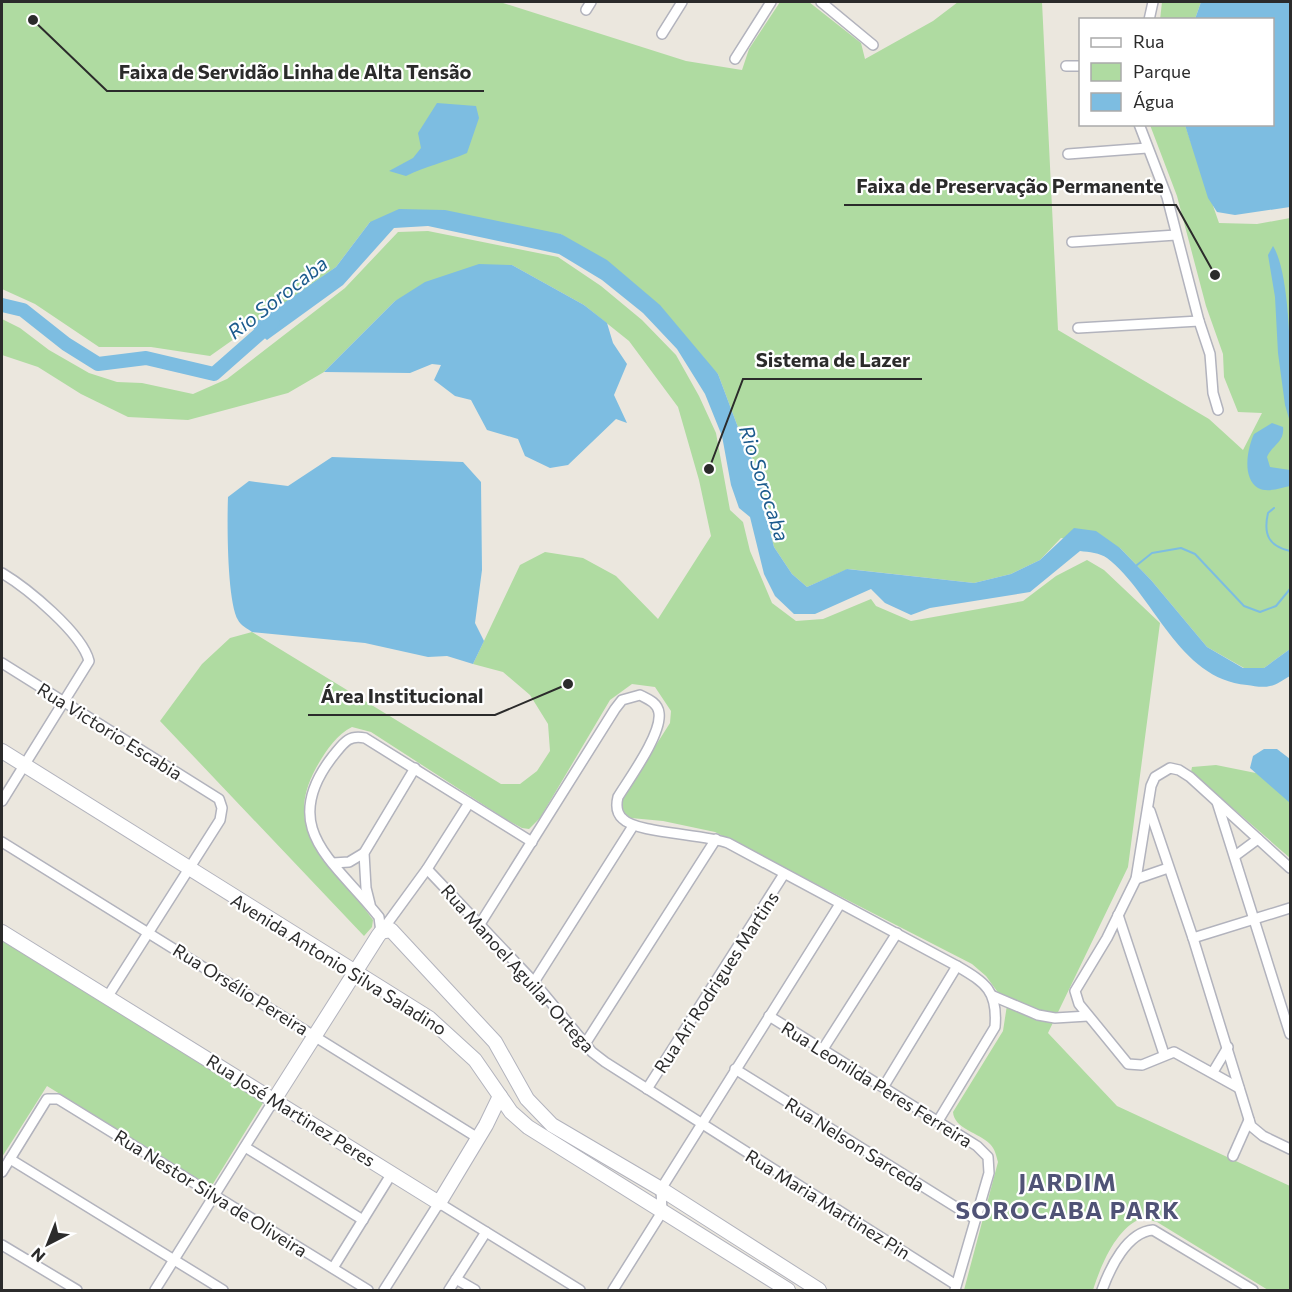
<svg xmlns="http://www.w3.org/2000/svg" width="1292" height="1292" font-family="Commissioner,sans-serif">
<style>
.green{fill:#afdba1}
.water{fill:#7dbde1}
.lines{fill:none;stroke-linecap:round;stroke-linejoin:round}
.stream{stroke:#7dbde1;stroke-width:2}
.river{stroke:#7dbde1;stroke-width:14}
.street-casing{stroke:#b2b3bd;stroke-width:12}
.secondary-casing{stroke:#b2b3bd;stroke-width:16}
.street{stroke:#fff;stroke-width:9}
.secondary{stroke:#fff;stroke-width:14}
.labels{text-anchor:middle;dominant-baseline:central;stroke-width:4.5;stroke-linejoin:round;paint-order:stroke}
.street-label{font-size:18px;fill:#2b2b2b;stroke:#fff}
.water-label{font-size:20px;font-style:italic;fill:#1c5b8d;stroke:#fff}
.district-label{font-size:24px;font-weight:bold;letter-spacing:1.5px;fill:#505376;stroke:#fff}
.leader{fill:none;stroke:#2b2b2b;stroke-width:2}
.callout-dot{fill:#2b2b2b;stroke:#fff;stroke-width:2}
.callout-label{font-size:20px;text-anchor:middle;font-weight:bold;fill:#2b2b2b;stroke:#fff;stroke-width:4.5;stroke-linejoin:round;paint-order:stroke}
</style>
<rect width="100%" height="100%" fill="#ebe7de"/>
<g class="green">
<path d="M2,2H500L686,61L742,70L749,49L780,2H809L861,43L865,59L933,21L958,2H1042L1058,330L1209,419L1243,450L1262,413L1238,412L1224,377L1223,354L1206,306L1177,196L1150,125H1185L1219,223L1257,224L1290,218V649L1264,668H1244L1207,647L1151,580L1120,548L1061,538L1040,560L1011,574L974,583L848,569L807,587L792,574L774,547L765,511L763,481L742,438L718,374L561,234L370,222L336,267L210,356L151,347H99L35,304L2,289Z"/>
<path d="M1162,2H1201L1195,19L1160,20Z"/>
<path d="M428,231L558,257L601,286L642,320L676,355L699,396L716,433L730,510L743,522L750,551L772,603L796,621L823,619L871,599L876,606L911,621L1023,601L1056,576L1087,560L1104,570L1160,623L1128,867L1048,1033L1117,1106L1290,1186V1290H1268L1157,1222L1142,1218C1116,1228 1101,1265 1093,1290H964L998,1162C996,1155 995,1149 990,1144C980,1133 954,1129 953,1112L1003,1031L1007,1005L986,976L972,964L715,832L663,821L631,818L624,813L621,800L670,723L671,711L655,687L632,684L610,700L540,818L529,829L522,828L507,820L371,732L352,727C336,735 325,752 316,768C278,837 340,870 373,920L372,927L364,936L160,721L202,664L230,638L252,632L501,784H520L537,771L550,751L548,724L530,695L503,672L473,664L520,565L545,552L583,558L616,576L658,619L711,536L699,480L678,407L629,341L584,305L512,265L395,301L324,372L288,393L188,420L128,417L81,394L38,367L2,355V319L20,328L49,350L89,373L117,382L142,383L193,394L227,379L345,288L398,232Z"/>
<path d="M1216,765L1290,780V858L1191,772L1192,767Z"/>
<path d="M2,935L258,1094L256,1098L263,1103L211,1187L47,1086L2,1157Z"/>
</g>
<g class="water">
<path d="M1201,2H1290V207L1235,215L1217,212L1208,198L1185,125L1272,124V20L1195,19Z"/>
<path d="M437,103L476,106L479,118L467,153C446,162 426,166 406,176L389,171L413,158L421,148L418,133Z"/>
<path d="M399,209L445,210L561,234L607,260L660,305L718,374L742,438L763,481L765,511L774,547L792,574L807,587L847,569L974,583L1011,574L1040,560L1074,528L1096,531L1120,548L1151,580L1207,647L1243,668H1264L1290,649V676C1284,679 1277,685 1270,686C1263,688 1254,686 1247,685C1178,679 1154,594 1107,558C1100,553 1089,552 1080,551L1030,592L930,608L911,615L885,603L871,589L815,614H794L775,596L764,574L750,517L739,508L731,485L722,436L705,394L677,349L643,313L602,280L559,254L428,226L394,228L343,285L267,340L250,326L336,267L370,222Z"/>
<path d="M1273,246C1292,276 1291,381 1290,422L1285,405L1278,353L1275,297L1268,255Z"/>
<path d="M479,264L512,265L584,305L607,323L613,343L627,364L614,395L627,423L616,419L568,465L550,468L525,456L518,439L487,430L471,400L455,396L434,380L441,365L432,364L410,373L324,372L395,301L425,282Z"/>
<path d="M1272,423L1283,427C1285,442 1272,445 1267,457L1270,467L1290,470V486C1281,488 1267,493 1258,488C1241,477 1248,447 1254,434Z"/>
<path d="M332,457L463,462L481,482L482,570L475,623L484,641L473,664L447,656L428,657L365,643L252,632C248,629 240,625 238,620C227,601 227,522 228,497L249,481L288,486Z"/>
<path d="M1264,749H1277L1290,759V803L1250,768L1253,756Z"/>
</g>
<g class="lines">
<g class="stream">
<path d="M1274,508L1268,513C1263,535 1269,546 1290,551"/>
<path d="M1137,565L1152,553L1181,548L1195,554L1244,606L1260,612L1276,606L1290,589"/>
</g>
<path class="river" d="M2,305L23,310L66,344L98,364L146,358L214,374L273,322"/>
<g class="street-casing">
<g id="street">
<path d="M821,2L873,45"/>
<path d="M586,10L591,2"/>
<path d="M1149,20L1153,2"/>
<path d="M662,34L682,2"/>
<path d="M735,59L771,2"/>
<path d="M1066,66H1080"/>
<path d="M1139,124L1167,197L1199,321L1210,354L1213,393L1218,410"/>
<path d="M1068,154L1147,148"/>
<path d="M1072,242L1176,235"/>
<path d="M1078,328L1199,321"/>
<path d="M2,573C27,588 82,633 89,661L2,801"/>
<path d="M2,663L219,799L222,808L220,820L108,996"/>
<path d="M1217,802L1290,1034"/>
<path d="M1150,811L1193,938L1251,1126L1263,1136L1290,1149"/>
<path d="M2,842L478,1138"/>
<path d="M1235,856L1258,839"/>
<path d="M333,863L349,862L364,853"/>
<path d="M427,869L534,982L592,1052L605,1062L956,1285"/>
<path d="M1136,879L1168,868"/>
<path d="M370,904L366,888L364,853L415,768"/>
<path d="M1118,915L1164,1054"/>
<path d="M480,924L615,709L622,700L640,695C648,699 658,703 659,713C662,734 629,779 618,797C616,805 616,813 623,819C636,833 704,834 728,843L957,966C986,983 998,991 995,1027L938,1121"/>
<path d="M381,932L379,917C336,862 276,829 333,756C343,744 348,734 365,738L532,842"/>
<path d="M381,932L427,869L469,803"/>
<path d="M1193,938L1290,908"/>
<path d="M534,982L633,826"/>
<path d="M993,996L1038,1015L1055,1018L1088,1016"/>
<path d="M769,1016L977,1146L988,1157L989,1173L955,1290"/>
<path d="M585,1044L716,839"/>
<path d="M823,1049L897,933"/>
<path d="M735,1069L975,1219"/>
<path d="M1213,1072L1228,1047"/>
<path d="M884,1086L957,966"/>
<path d="M1239,1088L1174,1052L1142,1065L1128,1064L1079,1004L1075,991L1107,938L1136,879L1151,786L1155,777L1170,768L1179,770L1190,777L1290,868"/>
<path d="M647,1089L784,874"/>
<path d="M245,1147L363,1220"/>
<path d="M1233,1156L1249,1120"/>
<path d="M10,1159L223,1290"/>
<path d="M2,1172L47,1099H58L368,1290"/>
<path d="M2,1245L77,1290"/>
<path d="M333,1268L392,1173"/>
<path d="M456,1279L475,1290"/>
<path d="M155,1290L274,1100"/>
<path d="M384,1290L439,1203L580,1290"/>
<path d="M449,1290L486,1232"/>
<path d="M613,1290L662,1212L661,1189L840,904"/>
<path d="M1102,1290C1110,1268 1127,1232 1153,1230L1253,1290"/>
</g>
</g>
<g class="secondary-casing">
<g id="secondary">
<path d="M2,751L429,1018L475,1060L511,1112L528,1127L788,1290"/>
<path d="M2,932L439,1203L486,1125L500,1096"/>
<path d="M274,1100L378,936L381,932L391,930L495,1042L527,1099L552,1125L661,1189L819,1290"/>
</g>
</g>
<use href="#street" class="street"/>
<use href="#secondary" class="secondary"/>
</g>
<g class="labels">
<g class="street-label">
<text transform="translate(110 731) rotate(32)">Rua Victorio Escabia</text>
<text transform="translate(339 964) rotate(32)">Avenida Antonio Silva Saladino</text>
<text transform="translate(518 968) rotate(48)">Rua Manoel Aguilar Ortega</text>
<text transform="translate(716 982) rotate(-57)">Rua Ari Rodrigues Martins</text>
<text transform="translate(241 989) rotate(32)">Rua Orsélio Pereira</text>
<text transform="translate(877 1084) rotate(32)">Rua Leonilda Peres Ferreira</text>
<text transform="translate(291 1110) rotate(32)">Rua José Martinez Peres</text>
<text transform="translate(855 1144) rotate(32)">Rua Nelson Sarceda</text>
<text transform="translate(211 1193) rotate(32)">Rua Nestor Silva de Oliveira</text>
<text transform="translate(828 1204) rotate(32)">Rua Maria Martinez Pin</text>
</g>
<g class="water-label">
<text transform="translate(277 297) rotate(-38)">Rio Sorocaba</text>
<text transform="translate(765 483) rotate(72)">Rio Sorocaba</text>
</g>
<g class="district-label">
<text x="1068" y="1181">JARDIM<tspan x="1068" dy="28">SOROCABA PARK</tspan></text>
</g>
</g>
<path class="leader" d="M33 20L107 91H484M1215 275L1176 205H844M709 469L743 379H922M568 684L495 715H308"/>
<g class="callout-dot">
<circle cx="33" cy="20" r="6"/>
<circle cx="1215" cy="275" r="6"/>
<circle cx="709" cy="469" r="6"/>
<circle cx="568" cy="684" r="6"/>
</g>
<g class="callout-label">
<text x="295" y="79">Faixa de Servidão Linha de Alta Tensão</text>
<text x="1010" y="193">Faixa de Preservação Permanente</text>
<text x="833" y="367">Sistema de Lazer</text>
<text x="402" y="703">Área Institucional</text>
</g>
<rect width="1292" height="1292" fill="none" stroke="#2b2b2b" stroke-width="6"/>
<rect x="1079" y="18" width="195" height="108" fill="#ffffff" stroke="#aaaaaa" stroke-width="1.5"/>
<rect x="1091" y="38" width="30" height="9" fill="#ffffff" stroke="#aaaaaa" stroke-width="1.5"/>
<text x="1133" y="48" font-size="18" fill="#2b2b2b">Rua</text>
<rect x="1091" y="63" width="30" height="18" fill="#afdba1" stroke="#aaaaaa" stroke-width="1.5"/>
<text x="1133" y="78" font-size="18" fill="#2b2b2b">Parque</text>
<rect x="1091" y="93" width="30" height="18" fill="#7dbde1" stroke="#aaaaaa" stroke-width="1.5"/>
<text x="1133" y="108" font-size="18" fill="#2b2b2b">Água</text>
<g transform="translate(48 1244) rotate(222)" stroke="#ffffff" stroke-width="4.5" paint-order="stroke">
<path d="M0-4.5L10 22L0 15L-10 22Z" fill="#2b2b2b"/>
<text y="-9" font-size="16" font-weight="bold" text-anchor="middle" fill="#2b2b2b">N</text>
</g>
</svg>
